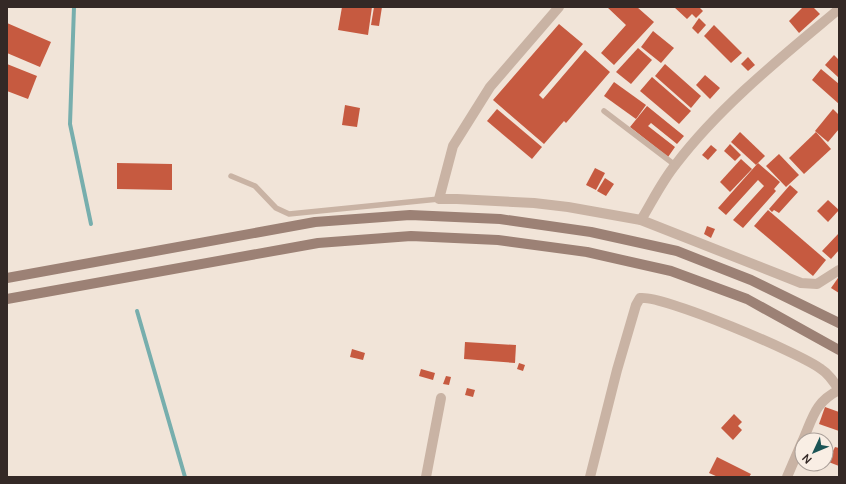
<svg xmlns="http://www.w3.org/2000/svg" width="846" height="484" font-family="Manrope,sans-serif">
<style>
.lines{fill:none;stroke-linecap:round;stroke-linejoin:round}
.stream{stroke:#77aead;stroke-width:4}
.building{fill:#c65a40}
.lane{stroke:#c9b3a4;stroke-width:5.5}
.street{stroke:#c9b3a4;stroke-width:10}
.secondary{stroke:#9c8175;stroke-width:10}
</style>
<rect width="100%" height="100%" fill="#f1e4d8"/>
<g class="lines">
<g class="stream">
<path d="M74,7L70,124L91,224"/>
<path d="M137,311L185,477"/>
</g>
</g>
<g class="building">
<path d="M342,7H372L368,35L338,30Z"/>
<path d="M374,7H382L379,26L371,25Z"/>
<path d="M607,7H637L654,22L614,65L601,53L626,25Z"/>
<path d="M674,7H699L703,11L696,18L692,14L687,19Z"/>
<path d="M803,7H813L820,14L799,33L789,21Z"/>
<path d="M699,18L706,25L698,34L692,28Z"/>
<path d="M7,23L51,42L40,67L7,53Z"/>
<path d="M559,24L583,44L539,95L543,99L585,50L610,72L566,123L564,121L544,144L493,100Z"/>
<path d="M714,25L742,53L731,63L704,36Z"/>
<path d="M653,31L674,48L661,63L641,47Z"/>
<path d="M638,48L652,60L631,84L616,72Z"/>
<path d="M834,55L839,60V78L825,65Z"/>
<path d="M748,57L755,65L748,71L741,64Z"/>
<path d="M7,64L37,76L28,99L7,91Z"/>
<path d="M665,64L701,96L691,108L655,76Z"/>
<path d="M821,69L839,84V104L812,80Z"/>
<path d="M705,75L720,88L710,99L696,85Z"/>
<path d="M652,77L691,111L679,124L640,91Z"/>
<path d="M614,82L646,105L636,119L604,96Z"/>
<path d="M345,105L360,108L357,127L342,125Z"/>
<path d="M647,106L684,136L677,144L651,123L648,126L675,147L668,157L630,127Z"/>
<path d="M497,109L542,147L532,159L487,121Z"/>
<path d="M833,109L839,115V129L828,142L815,131Z"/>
<path d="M740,132L765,156L756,165L731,142Z"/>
<path d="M816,132L831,149L804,174L789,158Z"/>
<path d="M730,144L741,155L735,161L724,151Z"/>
<path d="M711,145L717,150L708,160L702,155Z"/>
<path d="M779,154L799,175L786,187L766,166Z"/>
<path d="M741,159L752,169L730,192L720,182Z"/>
<path d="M117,163L172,164V190L117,189Z"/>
<path d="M758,163L780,182L774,189L776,191L743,228L733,220L764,186L758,180L726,215L718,208Z"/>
<path d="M595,168L605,173L596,190L586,185Z"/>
<path d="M605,178L614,184L606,196L597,191Z"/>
<path d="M790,185L798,192L779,213L774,210L772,212L769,209Z"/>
<path d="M828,200L839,210L828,222L817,211Z"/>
<path d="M768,210L826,260L813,276L754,226Z"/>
<path d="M707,226L715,229L711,238L704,234Z"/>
<path d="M839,233V250L831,259L822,251Z"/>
<path d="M838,278L839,279V293L831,288Z"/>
<path d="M465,342L516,345L515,363L464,359Z"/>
<path d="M352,349L365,353L363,360L350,357Z"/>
<path d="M519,363L525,365L523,371L517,369Z"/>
<path d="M421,369L435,373L433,380L419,376Z"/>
<path d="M446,376L451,377L449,385L443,384Z"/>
<path d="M467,388L475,390L473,397L465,395Z"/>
<path d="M825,407L839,412V431L819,424Z"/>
<path d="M734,414L742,422L738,426L742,430L733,440L721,428Z"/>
<path d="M826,444L831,445L830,450L833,451L835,447L839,448V466L826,461Z"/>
<path d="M717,457L751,474L749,477H718L709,473Z"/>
</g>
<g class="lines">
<g class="lane">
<path d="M604,111L675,165"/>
<path d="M231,176L255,186L276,208L289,214L439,199"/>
</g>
<g class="street">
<path d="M559,7L490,87L453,146L439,199H457L534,203L568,207L641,220L801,283L817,284L839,270"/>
<path d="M641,220C652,202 662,181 676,164C721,105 783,56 839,9"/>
<path d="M803,440C813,417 815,402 839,390"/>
<path d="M426,477L441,398"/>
<path d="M590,477L617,370L636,305L640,298C663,295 800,353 821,369C829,374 834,382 839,390"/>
<path d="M787,477L802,442"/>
</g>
<g class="secondary">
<path d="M7,278L315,222L410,215L500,219L591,232L677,251L751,280L839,323"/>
<path d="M7,299L318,243L411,236L498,240L587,252L671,271L747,299L839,350"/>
</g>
</g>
<rect width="846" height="484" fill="none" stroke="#342926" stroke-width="16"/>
<g transform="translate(814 452) rotate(226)"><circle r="19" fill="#f9eee4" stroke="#aa9f98"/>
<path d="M0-3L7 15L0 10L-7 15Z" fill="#1b5455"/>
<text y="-6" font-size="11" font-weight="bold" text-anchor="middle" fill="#342926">N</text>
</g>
</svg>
